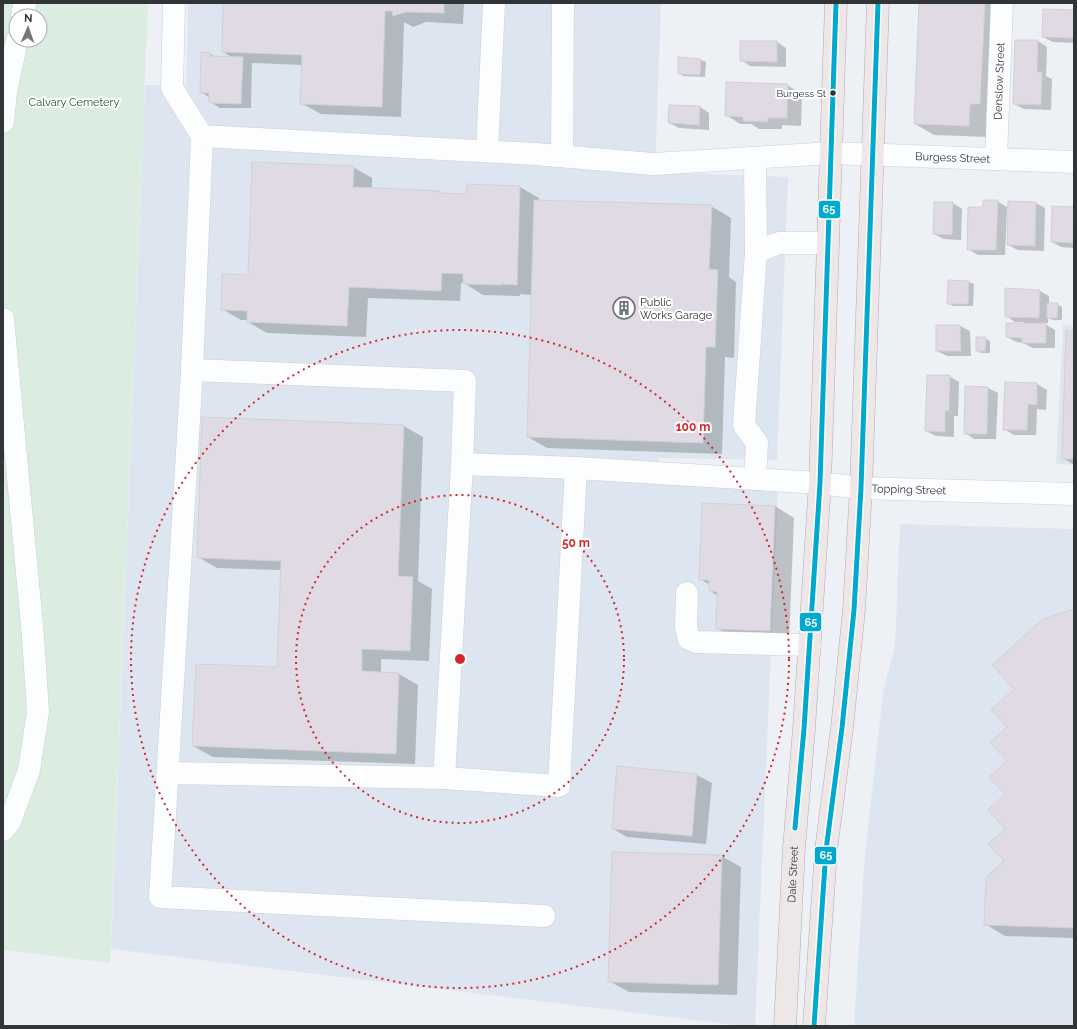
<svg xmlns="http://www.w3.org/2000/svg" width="1077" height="1029" font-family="Raleway,sans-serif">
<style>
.built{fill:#dde6f0}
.green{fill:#dbede0;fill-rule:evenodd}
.shadow{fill:#0003}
.building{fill:#e0dae4;stroke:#d0d1d4}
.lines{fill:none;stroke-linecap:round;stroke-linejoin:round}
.minor-casing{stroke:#cbcfd3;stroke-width:23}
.major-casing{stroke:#b5abad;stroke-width:23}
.minor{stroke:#fcfdfe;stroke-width:22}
.major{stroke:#ede7e8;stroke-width:22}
.bus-1-casing{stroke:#fff;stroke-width:8}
.bus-1{stroke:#00a9ce;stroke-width:5}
.ring{fill:none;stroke:#d62828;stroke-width:2;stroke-dasharray:2 4}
.bus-dot{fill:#323538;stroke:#fff;stroke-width:1.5}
.labels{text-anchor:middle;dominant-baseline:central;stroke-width:4;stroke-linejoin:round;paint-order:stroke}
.bus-label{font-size:10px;fill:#323538;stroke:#fff;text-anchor:end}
.street-label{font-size:11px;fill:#323538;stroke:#fff}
.park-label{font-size:11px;fill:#175724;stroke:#fff}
.poi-label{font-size:11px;fill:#323538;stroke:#fff;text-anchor:start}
.centre{fill:#d62828;stroke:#fff;stroke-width:2}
.ring-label{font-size:12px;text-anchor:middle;font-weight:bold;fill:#d62828;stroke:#fff;stroke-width:4;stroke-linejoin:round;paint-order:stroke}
.line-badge{stroke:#fff;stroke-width:1.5}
.badge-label{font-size:11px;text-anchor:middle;font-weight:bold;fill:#fff}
</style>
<rect width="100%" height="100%" fill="#edf1f6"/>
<g class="built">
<path d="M188,3H661L655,172L788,177L777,460L659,458L658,484L778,489L755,1026H743L111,949L145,85H186Z"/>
<path d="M1063,325L1074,326V465L1056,464Z"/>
<path d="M900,524L1074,529V1026H854L864,865L883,692L895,645Z"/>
</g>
<path class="green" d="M3,3H148L110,963L3,950ZM16,16H40V40H16Z"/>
<g class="shadow">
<path d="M224,3H464L463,24L426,22L413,27L404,22L401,117L321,114L301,103L303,65L252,63L251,108H220L210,102V98L201,92L210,54L216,57L233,58L223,52Z"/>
<path d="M920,3H1004L988,137L934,135L915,124Z"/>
<path d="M1074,11V43L1053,42L1043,37Z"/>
<path d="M1038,41L1047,47L1046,76L1052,79L1051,110L1024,109L1014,104Z"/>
<path d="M777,42L786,48V67L750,66L741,60Z"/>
<path d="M679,58L701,60L706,62L705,77L683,76L679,73Z"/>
<path d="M787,85L802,94L801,126L782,125V129H759L751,124H740L726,115Z"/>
<path d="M700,107L709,113V130L679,128L669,123Z"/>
<path d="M353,167L372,178V189L439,192L443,194L467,195V186L520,187L539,198V201L711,206L731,218L729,277L736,282L734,358L725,357L722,454L547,448L528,437L532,295L520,294V296L483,295L464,283H461L460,301L368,298L366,337L267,333L248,322V320H241L222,309L249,276Z"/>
<path d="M997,201L1007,207L1005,255H978L968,249L984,208Z"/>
<path d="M953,203L962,209L961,240L944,239L934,234Z"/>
<path d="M1036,203L1045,208L1044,251L1018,250L1008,245Z"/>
<path d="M1074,208V248L1061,247L1052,242Z"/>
<path d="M949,281L969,282L974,284L973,306H953L948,303Z"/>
<path d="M1040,291L1049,296V304H1057L1062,307V320H1053L1048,318V323H1043L1055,330V348H1033L1023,343L1017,342L1007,337L1023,324V322H1015L1006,316Z"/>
<path d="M937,326H960L970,331L971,356H947L937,351Z"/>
<path d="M1074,332V465L1063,458Z"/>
<path d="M985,338L990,341V353H981L977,350Z"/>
<path d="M949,376L959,382L958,416H954V437L936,436L926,431Z"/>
<path d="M1006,383L1037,384L1047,390L1046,410L1037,409L1036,435H1014L1004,429Z"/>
<path d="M966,387L988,388L998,393L996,439H974L965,433Z"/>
<path d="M404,426L423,437L418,581L432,589L429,661L381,659V673L399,674L418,685L415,764L213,757L193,746L278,668L281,570L217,568L198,557Z"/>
<path d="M775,506L794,518L789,642L736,639L717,628L718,596L710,591V585L700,579Z"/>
<path d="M1074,610V938L1005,936L985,924L1006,861L1008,727L1016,689Z"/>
<path d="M618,768L697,775L712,783L706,844L627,837L613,829Z"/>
<path d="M721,856L741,867L737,995L629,992L609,981Z"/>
</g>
<g class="building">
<path d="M223,3H444V13L406,12L393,16L392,11H385L382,107L300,104L302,55L222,52Z"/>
<path d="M919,3H985L980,104H970L969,126L914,124Z"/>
<path d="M1043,9L1074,10V38L1042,37Z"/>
<path d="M1015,40H1038L1037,72H1042L1041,105L1013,104Z"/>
<path d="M740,41H777V62L740,61Z"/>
<path d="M201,52L210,53V56L243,57L241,104L209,103V93H200Z"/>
<path d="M678,57L701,59L700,75L678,74Z"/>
<path d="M726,82L788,84L787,118H768V122L743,121V117L725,116Z"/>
<path d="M669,105L700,106L699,125L668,123Z"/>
<path d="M252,162L354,166L353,187L440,191L439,193L466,194L467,184L520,186L517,285L501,284V285L463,284V274L442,273L441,291L349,287L347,326L247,322V311L221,310L222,274L248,275Z"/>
<path d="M534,200L712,205L709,269L718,270L715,347H706L703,443L527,437Z"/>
<path d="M983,200H998L996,250H967L968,207H983Z"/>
<path d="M1008,201L1036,202L1035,246L1007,245Z"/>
<path d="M934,202H953L952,235L933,234Z"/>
<path d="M1052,206L1074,207L1073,243L1051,242Z"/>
<path d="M948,280L969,281L968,304H947Z"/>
<path d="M1005,288L1040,290L1039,318L1005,317Z"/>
<path d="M1047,303H1058L1057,318H1047Z"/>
<path d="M1006,323H1046V343H1022V338L1006,337Z"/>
<path d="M936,325H960L961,351H936Z"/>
<path d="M1066,331H1074V459H1062Z"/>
<path d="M976,337H986L985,351H976Z"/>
<path d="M927,375H950L949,411H945V432L925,431Z"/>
<path d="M1005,382L1037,383V405L1028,404L1027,430H1003Z"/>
<path d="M965,386L988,387L987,434H964Z"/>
<path d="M202,417L404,425L398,576L413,577L410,651L362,649V671L399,673L396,754L192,746L196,664L277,667L281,561L197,558Z"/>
<path d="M702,503L775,506L770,631L716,629L717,592L709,591V580H699Z"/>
<path d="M1074,609V928L984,925L986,878L1004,861L988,844L1005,829L988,810L1005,794L989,777L1007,761L990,743L1007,727L991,710L1014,689L992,665L1043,619Z"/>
<path d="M617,766L697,774L692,836L612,829Z"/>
<path d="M612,852L722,855L718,985L608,982Z"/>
</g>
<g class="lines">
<g class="minor-casing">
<g id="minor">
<path d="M174,3L172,88L202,136L192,370L160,897L544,916"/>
<path d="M22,16L25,3"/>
<path d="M3,122L6,92L17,40"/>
<path id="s1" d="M202,136L535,154L653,164L832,153L1074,162"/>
<path d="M487,151L494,3"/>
<path d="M562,156L563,3"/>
<path d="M755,158L756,252"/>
<path id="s2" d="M996,159L1002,3"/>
<path d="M3,319L33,636L38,712L29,770L10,822L3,830"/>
<path id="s3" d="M192,370L465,381L462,464L576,468L820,483L861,488L1074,494"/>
<path d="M462,464L444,778L559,786L576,468"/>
<path d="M755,479L757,443L744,425L756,252L779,243H828"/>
<path d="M687,593L686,627L689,639L696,642L810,645"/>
<path d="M168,773L444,778"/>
</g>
</g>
<g class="major-casing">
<g id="major">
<path id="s4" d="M785,1026L794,848L804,729L820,483L836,3"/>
<path d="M814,1026L826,850L842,728L854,610L861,488L878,3"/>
</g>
</g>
<use href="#minor" class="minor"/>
<use href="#major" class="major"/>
<g class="bus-1-casing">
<g id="bus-1">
<path d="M795,828L804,729L820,483L836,3"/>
<path d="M814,1026L826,850L842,728L854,610L861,488L878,3"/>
</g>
</g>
<use href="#bus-1" class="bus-1"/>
</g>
<g class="ring">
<circle cx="460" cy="659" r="164"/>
<circle cx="460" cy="659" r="329"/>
</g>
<defs>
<g id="building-ring" transform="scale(1.15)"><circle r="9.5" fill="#fff" stroke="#73777a" stroke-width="1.5"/><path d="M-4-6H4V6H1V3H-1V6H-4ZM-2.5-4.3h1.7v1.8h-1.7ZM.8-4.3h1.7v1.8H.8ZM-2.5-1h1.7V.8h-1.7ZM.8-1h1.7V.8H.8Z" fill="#73777a"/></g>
</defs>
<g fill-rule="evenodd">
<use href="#building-ring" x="624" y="308"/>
</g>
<circle class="bus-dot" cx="833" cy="93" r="3.5"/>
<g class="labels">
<g class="bus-label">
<text x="826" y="93">Burgess St</text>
</g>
<g class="street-label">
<text stroke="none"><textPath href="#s2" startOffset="78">Denslow Street</textPath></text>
<text stroke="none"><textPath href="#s1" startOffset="752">Burgess Street</textPath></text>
<text stroke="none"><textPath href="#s3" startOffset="804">Topping Street</textPath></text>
<text stroke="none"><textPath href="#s4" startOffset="152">Dale Street</textPath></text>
</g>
<g class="park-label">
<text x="74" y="102">Calvary Cemetery</text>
</g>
<g class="poi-label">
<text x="640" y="302">Public<tspan x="640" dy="13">Works Garage</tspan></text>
</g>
</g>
<circle cx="460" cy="659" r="6" class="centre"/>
<g class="ring-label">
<text x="693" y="431">100 m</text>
<text x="576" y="547">50 m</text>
</g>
<g class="line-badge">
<rect x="818" y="200" width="23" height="19" rx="4" fill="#00a9ce"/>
<rect x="799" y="612" width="23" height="20" rx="4" fill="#00a9ce"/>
<rect x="814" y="846" width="23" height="19" rx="4" fill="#00a9ce"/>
</g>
<g class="badge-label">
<text x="829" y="213">65</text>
<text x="811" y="626">65</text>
<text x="826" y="859">65</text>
</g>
<rect width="1077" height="1029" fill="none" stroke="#323538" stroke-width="8"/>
<g transform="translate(28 28) rotate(2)"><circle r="19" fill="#ffffff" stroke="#adaeaf"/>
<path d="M0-3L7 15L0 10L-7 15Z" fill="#73777a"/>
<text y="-6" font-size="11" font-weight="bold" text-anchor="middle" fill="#323538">N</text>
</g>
</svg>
